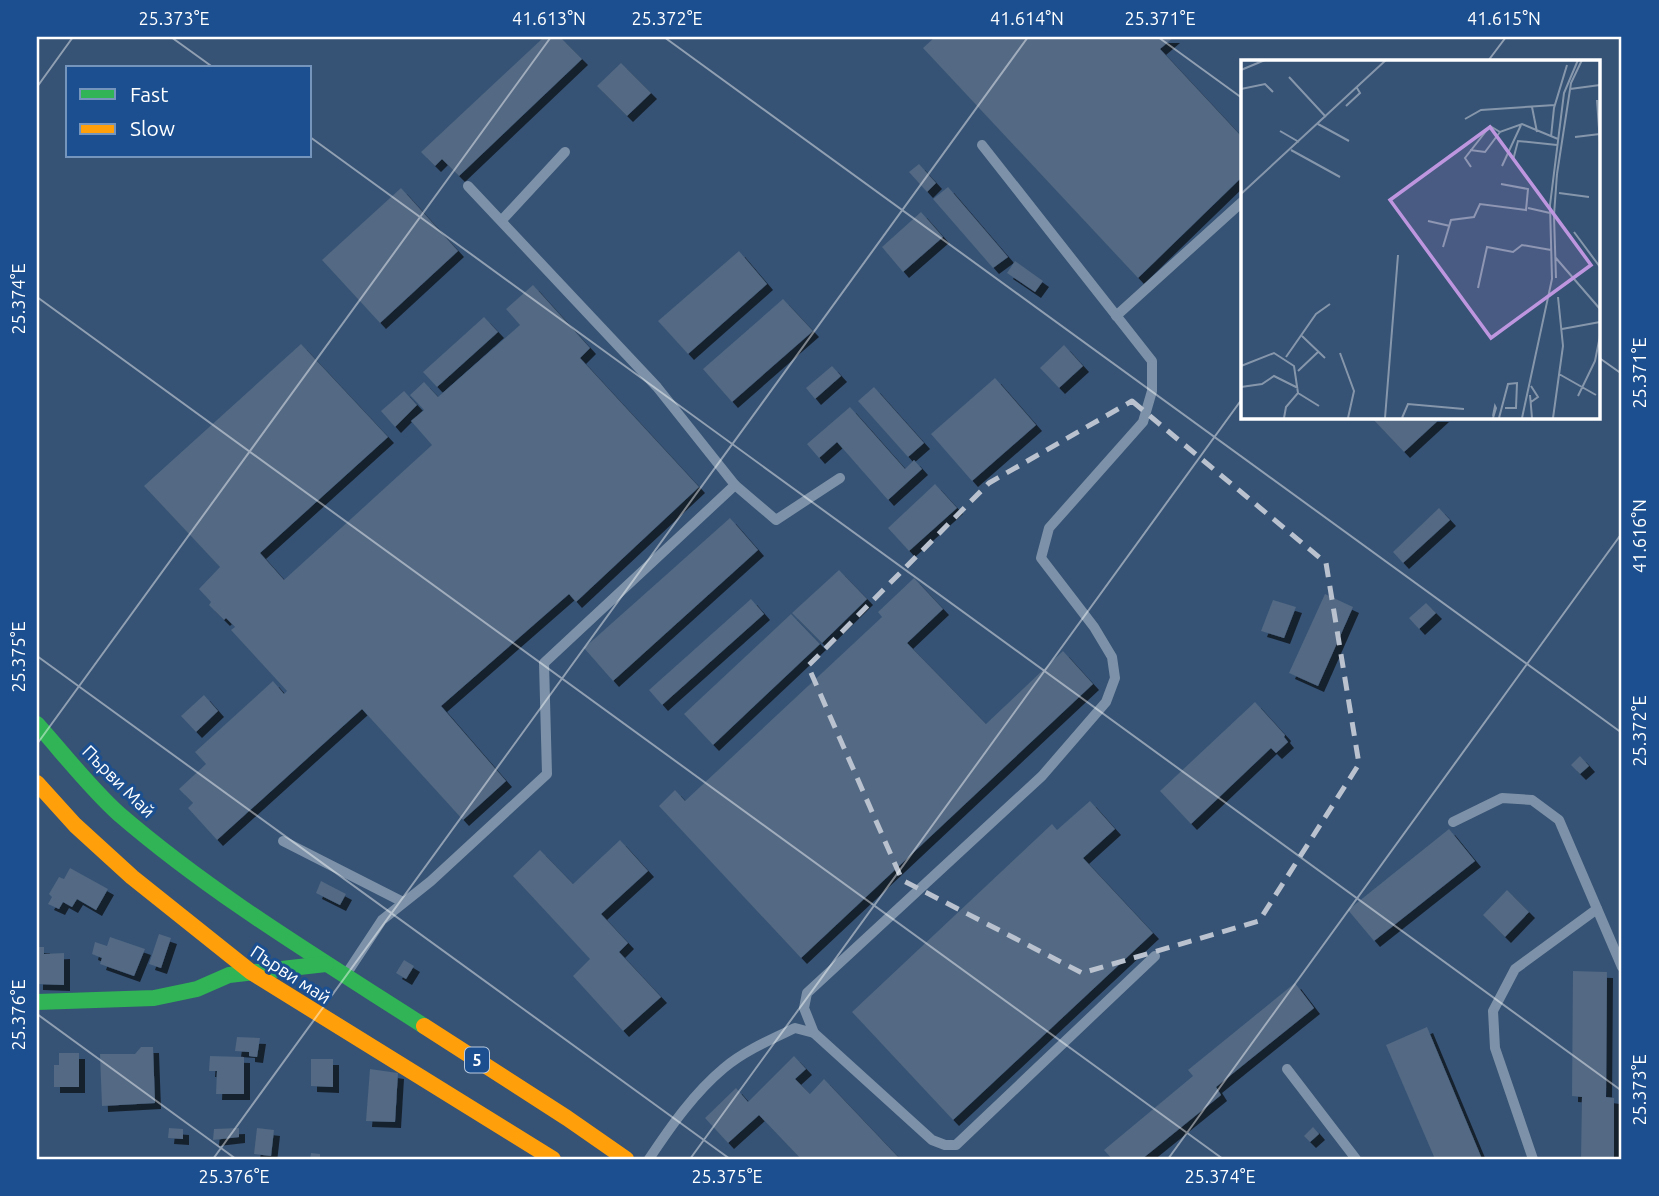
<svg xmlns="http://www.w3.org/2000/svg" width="1659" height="1196" font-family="Ubuntu,sans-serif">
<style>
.building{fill:#526984;filter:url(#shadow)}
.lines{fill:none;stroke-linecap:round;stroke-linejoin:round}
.lane{stroke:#7d92a8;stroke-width:10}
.fast{stroke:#30b455;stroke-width:16}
.slow{stroke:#ff9f0a;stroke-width:16}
.marked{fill:none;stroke:#b9c2ce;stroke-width:5;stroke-dasharray:14 9;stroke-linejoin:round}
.ticks{fill:none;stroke:#fff;stroke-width:2;stroke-opacity:0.45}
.labels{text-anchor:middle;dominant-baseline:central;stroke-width:6;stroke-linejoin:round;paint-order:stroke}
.shield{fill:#1b4f8f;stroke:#bbcadd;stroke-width:2}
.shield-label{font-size:16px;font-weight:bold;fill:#fff}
.street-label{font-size:18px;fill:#fff;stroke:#1b4f8f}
.inset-road{fill:none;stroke:#8697ac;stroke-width:2}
.view{fill:#bd96df;fill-opacity:0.15;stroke:#bd96df;stroke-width:3.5}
.inset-edge{fill:none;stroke:#fff;stroke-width:3.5}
.neatline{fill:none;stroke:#fff;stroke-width:2.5}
.ticks-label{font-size:18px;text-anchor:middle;fill:#fff}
</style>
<defs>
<filter id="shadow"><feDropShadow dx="6" dy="6" stdDeviation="0" flood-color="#0009"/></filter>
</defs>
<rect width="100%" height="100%" fill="#365274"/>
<g class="building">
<path d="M544,37H560L582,59L459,176L442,159L435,166L421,152Z"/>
<path d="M935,37H1174L1160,49L1242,137V177L1138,278L923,48Z"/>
<path d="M621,63L651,93L627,116L597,86Z"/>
<path d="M919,164L936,183L927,192L909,172Z"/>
<path d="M948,187L1008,257L993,268L933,199Z"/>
<path d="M401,188L458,251L380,323L322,260Z"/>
<path d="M921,212L943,237L903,272L882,247Z"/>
<path d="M739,251L767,284L688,354L658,321Z"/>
<path d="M1015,261L1043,281L1035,292L1007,273Z"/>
<path d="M533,285L590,348L580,358L699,487L576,602L569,594L441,706L506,781L463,820L362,709L217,840L188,808L193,803L179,789L206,764L195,752L273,681L284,694L287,691L231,630L235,627L226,618L224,620L209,605L211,602L199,589L220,567L144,486L301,344L388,437L260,553L284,580L432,445L411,421L424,410L410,395L424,382L438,397L520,325L506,309Z"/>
<path d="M783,299L813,331L732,402L703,369Z"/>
<path d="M484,317L498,332L437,387L423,372Z"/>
<path d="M1064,345L1083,366L1059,388L1040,368Z"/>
<path d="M832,366L841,376L815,399L806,388Z"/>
<path d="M995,378L1036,425L972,481L931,434Z"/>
<path d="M874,387L924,443L908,457L858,401Z"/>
<path d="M404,391L417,405L395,427L381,411Z"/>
<path d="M850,407L905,469L914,460L922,469L888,500L837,442L819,458L807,444Z"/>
<path d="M1370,416H1443L1404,452Z"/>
<path d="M935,484L957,508L909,551L888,528Z"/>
<path d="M1439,508L1450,520L1403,563L1393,552Z"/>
<path d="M730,518L758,550L613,681L584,648Z"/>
<path d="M839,570L867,599L822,643L792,613Z"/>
<path d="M914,578L943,609L907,643L986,724L1063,651L1093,684L801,958L659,806L675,790L685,801L882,617L878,612Z"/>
<path d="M1325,594L1353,607L1318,686L1289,673Z"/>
<path d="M751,599L764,614L662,705L649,690Z"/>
<path d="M1273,600L1296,607L1284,638L1261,631Z"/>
<path d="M1426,603L1436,613L1419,629L1409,618Z"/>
<path d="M791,614L820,644L713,745L684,714Z"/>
<path d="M204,695L218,711L196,732L181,716Z"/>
<path d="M1255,702L1285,735L1284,737L1288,742L1276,753L1271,748L1191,824L1160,791Z"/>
<path d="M1580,756L1589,766L1580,774L1571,765Z"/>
<path d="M1090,801L1115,829L1083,858L1153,933L953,1120L852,1012L1052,824L1057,830Z"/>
<path d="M1449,829L1475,861L1374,941L1348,910Z"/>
<path d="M620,840L648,871L601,914L628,943L619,952L661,997L623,1031L573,976L590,959L513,876L540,850L573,884Z"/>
<path d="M70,868L108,889L96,910L77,899L72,907L63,902L59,909L48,904L52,897L49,894L59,877L64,879Z"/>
<path d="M321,881L346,894L340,905L316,893Z"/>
<path d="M1507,890L1529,912L1505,937L1483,915Z"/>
<path d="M159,934L171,938L161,968L149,964Z"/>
<path d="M110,937L145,949L134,976L100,964L102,958L92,954L95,942L107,946Z"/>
<path d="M37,947H44V954L64,953V985L37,984Z"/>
<path d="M404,960L414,966L406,979L396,973Z"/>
<path d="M1573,971L1607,972L1606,1097L1614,1098V1159H1581L1582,1097L1572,1096Z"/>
<path d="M1295,983L1314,1008L1216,1087L1221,1095L1142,1159H1112L1104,1150L1193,1076L1188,1070Z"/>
<path d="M1427,1027L1482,1159H1435L1386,1045Z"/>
<path d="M237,1037L260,1038L257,1057L249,1056V1052L235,1051Z"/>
<path d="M141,1047H153L155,1103L102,1106L100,1054H135Z"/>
<path d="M59,1053H79V1087H54V1065H59Z"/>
<path d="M210,1056L244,1057V1094H216L217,1071H209Z"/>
<path d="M794,1056L806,1069L795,1079L810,1094L824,1079L900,1159H801L759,1115L728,1143L705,1118L736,1088L748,1102Z"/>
<path d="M311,1059H333V1087L311,1086Z"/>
<path d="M370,1069L398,1073L395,1122L366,1121Z"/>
<path d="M1313,1127L1319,1134L1310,1142L1304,1136Z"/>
<path d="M169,1128L183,1129V1139L168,1138Z"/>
<path d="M239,1128V1137L213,1140L214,1129Z"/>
<path d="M257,1128L274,1130L271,1156L254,1154Z"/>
<path d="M311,1153L320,1154V1159H310Z"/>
</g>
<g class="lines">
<g class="lane">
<path d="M982,145L1152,361V391L1143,422L1049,528L1041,558L1094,627L1112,657L1115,678L1106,702L1042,776L807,993L804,1008L814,1033L932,1140L945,1145H956L1155,956"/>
<path d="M502,220L565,152"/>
<path d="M1116,316L1242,202"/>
<path d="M735,485L776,520L840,478"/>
<path d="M1453,822L1502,798L1532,800L1559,820L1622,967"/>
<path d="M283,841L403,902"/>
<path d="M349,970L382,920L431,881L547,774L544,663L735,485L657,387L468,186"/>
<path d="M1287,1069L1356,1159"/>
<path d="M649,1159C671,1126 694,1093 724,1068C744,1051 772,1039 795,1028L814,1033"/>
<path d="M1533,1159L1495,1048L1493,1011L1515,969L1597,909"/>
</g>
<g class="fast">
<path d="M37,724C63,753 90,788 119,814C213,895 320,959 424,1026"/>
<path d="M37,1002L154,998L197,989L229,975L326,964"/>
</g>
<g class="slow">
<path d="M37,783L75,825L132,877L251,972L553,1159"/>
<path d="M424,1026L567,1118L626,1159"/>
</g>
</g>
<path class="marked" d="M1132,401L1326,563L1359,764L1259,921L1082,973L902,880L808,666L989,483Z"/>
<path class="ticks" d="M171,37L214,68M664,37L1622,733M1158,37L1242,98M1488,61L1506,37M37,87L73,37M310,137L1622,1091M37,297L1223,1159M1598,357L1622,374M37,656L730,1159M37,744L551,37M37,1014L236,1159M213,1159L1028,37M690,1159L1242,399M1168,1159L1622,533"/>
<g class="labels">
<rect class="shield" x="465" y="1047.5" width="24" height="25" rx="5"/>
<g class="shield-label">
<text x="477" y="1060">5</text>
</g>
<g class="street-label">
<text transform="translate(119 781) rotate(45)">Първи Май</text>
<text transform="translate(291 974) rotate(33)">Първи май</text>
</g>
</g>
<g transform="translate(1241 60)">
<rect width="359" height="359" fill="#365274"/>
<path class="inset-road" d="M0,10L24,0M48,17L85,57M0,29L24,24L32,32M329,29L359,25M356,40L359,83M105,46L119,33L116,28M291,47L296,72M224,59L240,50L314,45M77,64L108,81M39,71L58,82M310,77L313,48L326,5M334,77L359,74M50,90L99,117M229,90L244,92L259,72M272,100L277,81L316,85M261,106L280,65M230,107L224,98L249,66L259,72L281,64L317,79M316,114L330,23L341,0M318,133L348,137M0,134L145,0M287,148L309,153M313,155L316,114M313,156L315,218M187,161L209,166M333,172L359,207M202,187L210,160L233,157L239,144L285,150L287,129L260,124M314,197L359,249M237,228L246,187L272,192L281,185L310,190M321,269L359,262M61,276L84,298M99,293L113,331L107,358M45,297L75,254L89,244M0,306L33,293L53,306L57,333L45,347L43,358M57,311L77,292M318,314L355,335M0,327L21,324L33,316L57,328M57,333L78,346M289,335L291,358M337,336L354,301L359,276M290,342L297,337L290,326M144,358L157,195M161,358L167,344L223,349M252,358L255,348L254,346L252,356M258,358L267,324L276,323L275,348H264M281,358L311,219L309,145L323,33L337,0M312,358L322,286L317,237"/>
<path class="view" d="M249,67L350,205L250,278L149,140Z"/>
<rect width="359" height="359" class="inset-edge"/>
</g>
<rect width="1659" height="1196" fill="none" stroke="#1b4f8f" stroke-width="77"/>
<rect x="66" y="66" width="245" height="91" fill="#1b4f8f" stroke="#7695bc" stroke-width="2"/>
<rect x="80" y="89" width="35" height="10" fill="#30b455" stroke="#7695bc" stroke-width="2"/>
<text x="130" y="102" font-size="21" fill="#ffffff">Fast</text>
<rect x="80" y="124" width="35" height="10" fill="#ff9f0a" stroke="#7695bc" stroke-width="2"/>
<text x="130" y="136" font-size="21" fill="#ffffff">Slow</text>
<rect x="38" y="38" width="1582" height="1120" class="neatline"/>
<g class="ticks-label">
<text x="174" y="25">25.373°E</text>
<text x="549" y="25">41.613°N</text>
<text x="667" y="25">25.372°E</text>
<text x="1027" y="25">41.614°N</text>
<text x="1160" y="25">25.371°E</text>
<text x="1504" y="25">41.615°N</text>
<text transform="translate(19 299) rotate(-90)" y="6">25.374°E</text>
<text transform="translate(1640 373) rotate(-90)" y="6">25.371°E</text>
<text transform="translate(1640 536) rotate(-90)" y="6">41.616°N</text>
<text transform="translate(19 657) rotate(-90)" y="6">25.375°E</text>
<text transform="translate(1640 731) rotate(-90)" y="6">25.372°E</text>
<text transform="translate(19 1015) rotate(-90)" y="6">25.376°E</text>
<text transform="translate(1640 1090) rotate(-90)" y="6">25.373°E</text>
<text x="234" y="1183">25.376°E</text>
<text x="727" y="1183">25.375°E</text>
<text x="1220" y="1183">25.374°E</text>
</g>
</svg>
